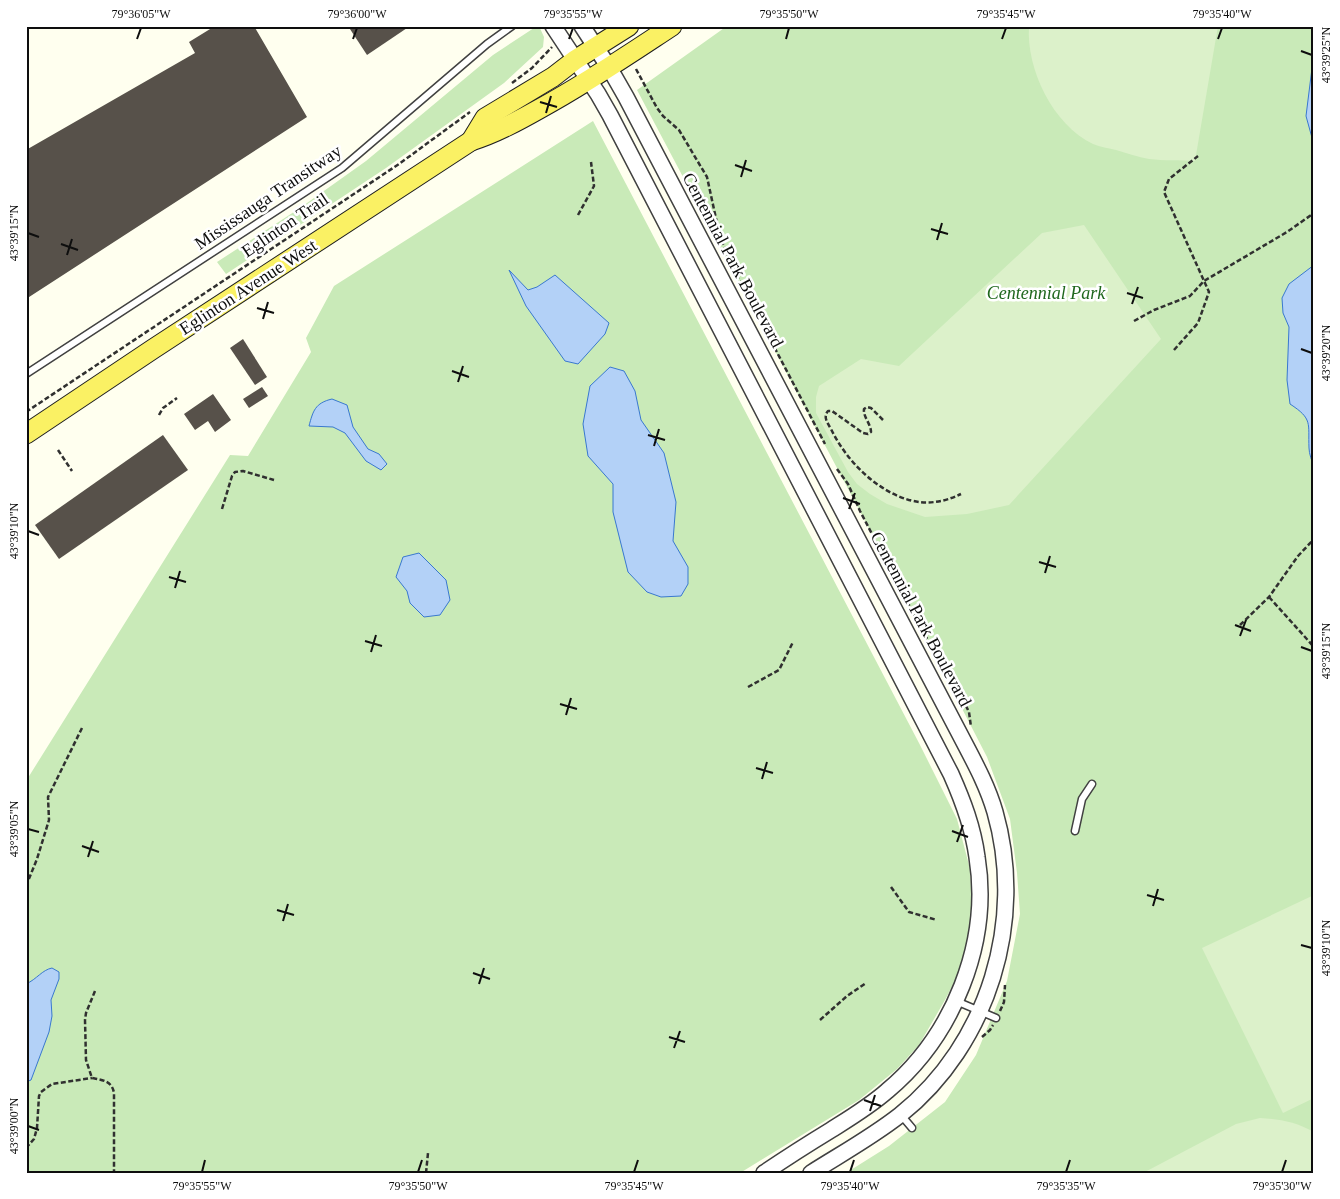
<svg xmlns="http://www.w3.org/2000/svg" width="1340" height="1199" font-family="'Times New Roman',serif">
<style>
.green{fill:#c9eab8}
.pitch{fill:#dcf1ca}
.water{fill:#b3d1f7;stroke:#3978cf}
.building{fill:#57514a}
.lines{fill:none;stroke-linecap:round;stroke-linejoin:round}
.service-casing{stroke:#414141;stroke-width:9}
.tertiary-casing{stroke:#414141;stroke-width:18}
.primary-casing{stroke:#1f1f1f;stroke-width:21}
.path{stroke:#303030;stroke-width:2.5;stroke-dasharray:5 2.5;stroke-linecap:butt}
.service{stroke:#fff;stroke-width:6}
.tertiary{stroke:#fff;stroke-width:15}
.primary{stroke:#faf164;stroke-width:19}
.ticks{fill:none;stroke:#0e0e0e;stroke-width:2}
.labels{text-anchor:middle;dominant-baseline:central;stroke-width:5;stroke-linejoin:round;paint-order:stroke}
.street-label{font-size:18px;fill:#0e0e0e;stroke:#fff}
.park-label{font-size:18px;font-style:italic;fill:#1f671d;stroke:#fff}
.neatline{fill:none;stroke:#0e0e0e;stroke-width:2}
.ticks-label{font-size:12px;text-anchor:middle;fill:#0e0e0e}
</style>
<rect width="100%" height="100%" fill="#ffffef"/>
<g class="green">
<path d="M537,26H539L544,37L543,47L504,83L386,168L226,274L217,262L300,208L366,161L493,55Z"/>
<path d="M727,26H1314V1173H846L889,1146L945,1102L976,1055L1007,981L1020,914L1017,873L1010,819L987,757L873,536L637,90Z"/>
<path d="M593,121L919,743L957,819L970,869L972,911L964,963L945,1000L919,1045L897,1069L859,1100L740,1173H26V781L230,455L248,456L311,352L306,338L334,286Z"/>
</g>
<g class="pitch">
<path d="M1029,26H1218L1195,161C1180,160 1164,161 1149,159C1138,157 1127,153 1116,150C1109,148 1100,147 1093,144C1053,125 1026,69 1029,26Z"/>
<path d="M1084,225L1161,339L1009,505L967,514L925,517L887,504L870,494L857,484L848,472L816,413V397L819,386L861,359L899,366L1042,233Z"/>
<path d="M1314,895V1098L1283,1113L1202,948Z"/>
<path d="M1260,1118C1280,1119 1296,1122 1314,1132V1173H1143L1236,1124Z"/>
</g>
<g class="water">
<path d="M1314,52V145L1306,116Z"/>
<path d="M1314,265V467C1312,461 1309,454 1309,448C1308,423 1313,419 1290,404L1287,380L1289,327L1283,313L1282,298L1289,284Z"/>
<path d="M509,270L528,290L537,287L555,275L609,323L605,334L578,364L565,361L526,306Z"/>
<path d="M610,367L624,371L635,391L641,420L664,453L676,502L673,541L688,567V584L681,596L661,597L647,592L628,572L613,512V484L588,456L583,424L590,386Z"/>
<path d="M332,399L347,405L353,427L368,449L379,454L387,464L381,470L366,461L345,433L333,427L309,426C313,411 315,403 332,399Z"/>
<path d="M419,553L446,580L450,600L440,615L424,617L410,603L407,591L396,577L403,557Z"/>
<path d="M52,968L59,972V979L51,1000L52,1016L49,1032L31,1080L26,1082V984C37,979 42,970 52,968Z"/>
</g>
<g class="building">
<path d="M215,26H254L307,117L26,299V150L195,53L189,42Z"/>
<path d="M348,26H410L367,55Z"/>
<path d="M243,339L267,377L255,385L230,348Z"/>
<path d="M262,387L268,396L249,408L243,399Z"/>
<path d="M213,394L231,420L215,432L208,421L195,430L184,414Z"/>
<path d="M163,435L188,470L59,559L35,525Z"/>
</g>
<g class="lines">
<g class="service-casing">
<g id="service">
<path d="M26,374L342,168L487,44L512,26"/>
<path d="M1075,831L1082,799L1092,784"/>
<path d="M956,1001L996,1018"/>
<path d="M901,1115L912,1128"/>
</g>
</g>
<g class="tertiary-casing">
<g id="tertiary">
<path d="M553,26L598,94L610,115L951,774C963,801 973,827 977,857C991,943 953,1036 887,1091C870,1106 850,1118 831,1130C808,1144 786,1158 764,1173"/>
<path d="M582,26L610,69L626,97L966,746C977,767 988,788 995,812C1026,920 989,1044 900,1115C872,1137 841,1154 811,1173"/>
</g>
</g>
<g class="primary-casing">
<g id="primary">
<path d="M471,141L485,118L553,77L575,60L629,26"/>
<path d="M26,434L153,349L471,141C496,133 518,121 541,108C587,83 628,55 672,26"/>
</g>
</g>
<g class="path">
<path d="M636,69L657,108L663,116L679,130L707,177L720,237L736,274L825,444"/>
<path d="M512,83L532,68L552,47"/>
<path d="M578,215L594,186L591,162"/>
<path d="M1134,321L1154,310L1190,296L1204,281L1287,232L1314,213"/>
<path d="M1174,350L1198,323L1209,292L1164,192L1169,179L1198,156"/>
<path d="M26,412L399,164L470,112"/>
<path d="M159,415L163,408L177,398"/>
<path d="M883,420L871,408L867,407L864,409C863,417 871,424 871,432L868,434L863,433L832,411H828C823,417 827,422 831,429C846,460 875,490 909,500C928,505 944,502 961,494"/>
<path d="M58,450L72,471"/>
<path d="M837,469L848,484L860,511L921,628"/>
<path d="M222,509L232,476L235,472L243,471L274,480"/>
<path d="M1269,597L1314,647"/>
<path d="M1240,625L1269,597L1298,556L1314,539"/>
<path d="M924,635L940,654L969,712L971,727"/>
<path d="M748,687L779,670L793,642"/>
<path d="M26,886L37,859L49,820L48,797L82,728"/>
<path d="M891,887L909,912L937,920"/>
<path d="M95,991L86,1013L85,1020L86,1060L92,1078C103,1080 112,1081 114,1093V1173"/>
<path d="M1000,1011L1004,1002L1005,985"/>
<path d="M820,1020L847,996L866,983"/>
<path d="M982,1037L990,1030L993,1025"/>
<path d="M26,1148L34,1139L37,1128L39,1096L41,1092L52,1084L92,1078"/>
<path d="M426,1173L428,1153"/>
</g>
<use href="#service" class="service"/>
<use href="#tertiary" class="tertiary"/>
<use href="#primary" class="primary"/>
</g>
<path class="ticks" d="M137,39L141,28M353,39L357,28M569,39L573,28M786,39L789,28M1002,39L1006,28M1218,39L1222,28M1301,51L1312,55M540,102L557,107M546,113L551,96M735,165L752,171M741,177L746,160M931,229L948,234M28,233L39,237M937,240L942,223M61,244L78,250M67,255L72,239M1127,293L1143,298M1132,304L1138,287M257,308L274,313M263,319L268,302M1301,349L1312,353M452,371L469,377M458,382L463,366M648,435L665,440M654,446L659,429M843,498L860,504M849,509L855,493M28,531L39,535M1039,562L1056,567M1045,573L1050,556M169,577L186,582M175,588L180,571M1235,625L1251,631M1240,636L1246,620M365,641L382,646M1301,647L1312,651M371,652L376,635M560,704L577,709M566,715L571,698M756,768L773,773M762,779L767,762M28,829L39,832M952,831L968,837M957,842L963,825M82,846L99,852M88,857L93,841M1147,895L1164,900M1153,906L1158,889M277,910L294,915M283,921L288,904M1301,945L1312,948M473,973L490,979M479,984L484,968M669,1037L685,1042M674,1048L680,1031M864,1100L881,1106M870,1111L875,1095M28,1126L39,1130M202,1172L205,1160M418,1172L422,1160M634,1172L638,1160M850,1172L854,1160M1066,1172L1070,1160M1282,1172L1286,1160"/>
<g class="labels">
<g class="street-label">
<text transform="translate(268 197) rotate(-34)">Mississauga Transitway</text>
<text transform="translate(285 225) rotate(-34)">Eglinton Trail</text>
<text transform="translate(733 260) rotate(62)">Centennial Park Boulevard</text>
<text transform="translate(248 287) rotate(-33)">Eglinton Avenue West</text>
<text transform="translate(921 619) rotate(62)">Centennial Park Boulevard</text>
</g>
<g class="park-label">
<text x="1046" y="293">Centennial Park</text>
</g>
</g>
<rect width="1340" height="1199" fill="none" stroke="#ffffff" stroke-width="55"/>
<rect x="28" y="28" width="1284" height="1144" class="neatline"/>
<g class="ticks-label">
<text x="141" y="18">79°36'05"W</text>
<text x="357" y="18">79°36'00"W</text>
<text x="573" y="18">79°35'55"W</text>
<text x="789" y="18">79°35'50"W</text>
<text x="1006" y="18">79°35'45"W</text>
<text x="1222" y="18">79°35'40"W</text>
<text transform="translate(1326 55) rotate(-90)" y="4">43°39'25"N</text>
<text transform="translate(14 233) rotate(-90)" y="4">43°39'15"N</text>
<text transform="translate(1326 353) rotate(-90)" y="4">43°39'20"N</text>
<text transform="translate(14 531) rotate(-90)" y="4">43°39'10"N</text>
<text transform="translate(1326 651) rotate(-90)" y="4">43°39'15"N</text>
<text transform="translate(14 829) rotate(-90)" y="4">43°39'05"N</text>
<text transform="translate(1326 948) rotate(-90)" y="4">43°39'10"N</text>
<text transform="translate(14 1126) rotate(-90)" y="4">43°39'00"N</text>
<text x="202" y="1190">79°35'55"W</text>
<text x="418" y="1190">79°35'50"W</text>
<text x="634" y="1190">79°35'45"W</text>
<text x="850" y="1190">79°35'40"W</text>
<text x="1066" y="1190">79°35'35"W</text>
<text x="1282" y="1190">79°35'30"W</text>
</g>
</svg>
